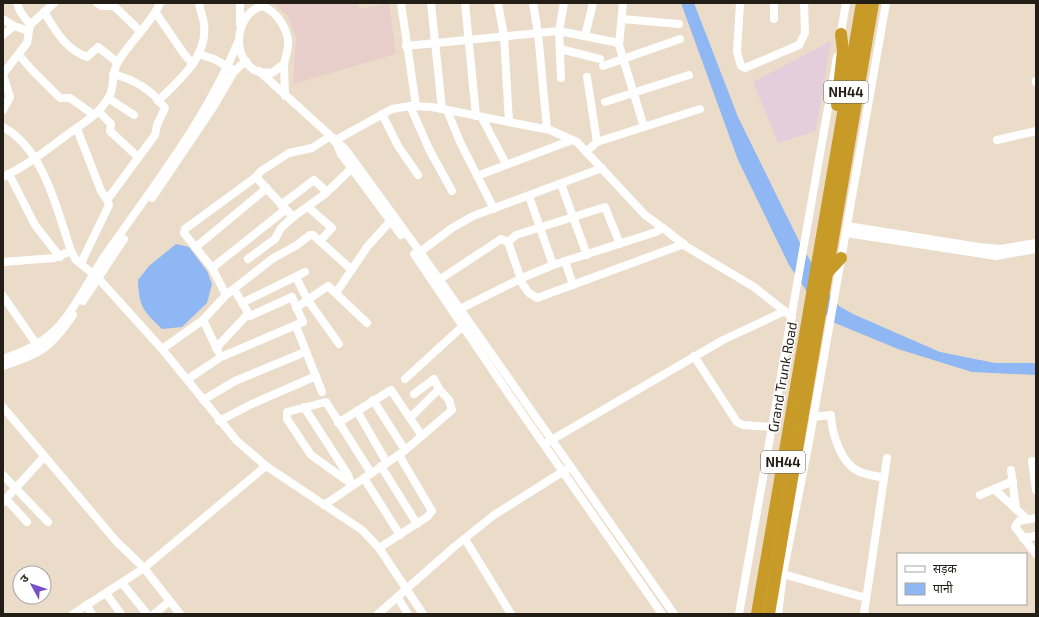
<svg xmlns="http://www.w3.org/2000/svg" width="1039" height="617" font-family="'Exo 2','Noto Sans Devanagari',sans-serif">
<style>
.commercial{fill:#e4cedb}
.education{fill:#e8ceca}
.water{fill:#8eb7f3}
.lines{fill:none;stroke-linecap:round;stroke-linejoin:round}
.minor{stroke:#fff;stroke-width:8}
.highway{stroke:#c89b28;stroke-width:12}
.labels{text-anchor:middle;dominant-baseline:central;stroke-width:3;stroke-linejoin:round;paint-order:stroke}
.shield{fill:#fff;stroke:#64615b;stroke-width:1}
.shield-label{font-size:13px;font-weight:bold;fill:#221d15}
.street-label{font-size:14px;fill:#221d15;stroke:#fff}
</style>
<rect width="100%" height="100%" fill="#ebdcc9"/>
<path class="commercial" d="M831,41L816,131L778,143L753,82Z"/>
<path class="education" d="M274,3H356L360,9L389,3L396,54L293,84L296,37L288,16Z"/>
<g class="water">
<path d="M681,3H694L738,117L800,243L830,295L839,306L853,314L940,352L995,363H1036V375L972,372L898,349L835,323L816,305L789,265L738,160Z"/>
<path d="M176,244L189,247L207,271L212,284L207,303L182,327L162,329C143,311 139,307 138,280L149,266Z"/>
</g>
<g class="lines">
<g class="minor">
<path d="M17,3L20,11L30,25"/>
<path d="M97,3L102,6H114L140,31"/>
<path d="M401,3L416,106"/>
<path d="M431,3L442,109"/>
<path d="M465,3L476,116"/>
<path d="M498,3L504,36L509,122"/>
<path d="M533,3L538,33L547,129"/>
<path d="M623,3L619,45L644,127"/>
<path d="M740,3L737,52L741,66L745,68L799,45L805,33L804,3"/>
<path d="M262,6C275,10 285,25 288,39C289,47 286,56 284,64L272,73C268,72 263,73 259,72C231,62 233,15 262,6Z"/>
<path d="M44,12C56,31 65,49 87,57L98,47L117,62"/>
<path d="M156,13L184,54L193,64"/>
<path d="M3,19L14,26L28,31"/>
<path d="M622,19L679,24"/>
<path d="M774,19V3"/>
<path d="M240,24V3"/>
<path d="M3,35L14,26"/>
<path d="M585,36L593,3"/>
<path d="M840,38L846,3"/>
<path d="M406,46L559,31L619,43"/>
<path d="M560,49L600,59"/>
<path d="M198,54L214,59L232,69"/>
<path d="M19,55L32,70L60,98H70L94,115"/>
<path d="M284,64L285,96"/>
<path d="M603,66L680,39"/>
<path d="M259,71L346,150L420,252L674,614"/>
<path d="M3,74L27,43L30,25L54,3"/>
<path d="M3,75L10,97L3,110"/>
<path d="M587,77L597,142"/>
<path d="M561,78L559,31L564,3"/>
<path d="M1036,81V82"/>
<path d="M108,98L134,115"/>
<path d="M158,101C179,80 208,57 204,24C203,17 200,10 199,3"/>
<path d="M605,102L689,75"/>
<path d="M410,106L429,149L452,191"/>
<path d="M447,110L460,142L494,209"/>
<path d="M99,112L111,124L110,131L138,157"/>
<path d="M382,114L398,146L418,175"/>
<path d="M482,118L506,164"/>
<path d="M3,127C44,149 57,210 71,251L76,260L98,278L162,349L237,441L266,466L362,530L379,548L423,614"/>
<path d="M77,129L101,191L107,200L109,205L81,263"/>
<path d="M997,140L1036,131"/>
<path d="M334,141L392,109L410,106L432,107L550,130L577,142L645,215L663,228L687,247L754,287L792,317"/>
<path d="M337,145L341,154L401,235"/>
<path d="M586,152L597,142L700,109"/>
<path d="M9,174L35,225L60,257"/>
<path d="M477,176L572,140"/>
<path d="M3,177C26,166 44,152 64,137C80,125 98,116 109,97C115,86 111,73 118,62C129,42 152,23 160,3"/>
<path d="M256,177L261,171L289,153L312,148L329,137"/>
<path d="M561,184L587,255"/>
<path d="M529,196L553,265"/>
<path d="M152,198L214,106L233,73L241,65L247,62"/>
<path d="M107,200L155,135L157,125L165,108C151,89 135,80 113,74"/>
<path d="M281,205L314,180L327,192"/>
<path d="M308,207L332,228L320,241"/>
<path d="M847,226L979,247L1001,249L1036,243"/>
<path d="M846,233L996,256L1036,249"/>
<path d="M620,244L605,207L516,235L508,242L523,285L529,293L537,298L684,244"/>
<path d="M196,247L267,188"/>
<path d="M420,252L452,228L473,216L602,168"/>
<path d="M414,254L510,396L662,614"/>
<path d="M248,259L275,239L281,228L293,217"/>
<path d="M565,261L573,285"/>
<path d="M3,262L54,258L71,251"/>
<path d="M212,268L285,210"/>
<path d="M296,277L307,299L339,344"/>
<path d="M439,280L498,241L501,239L508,242"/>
<path d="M336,293L367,247L394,217"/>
<path d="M226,295L212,268L184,233L185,229L256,177L293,217L325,194L352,168"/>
<path d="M3,296L37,345"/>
<path d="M83,301L124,239"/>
<path d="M242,303L305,272"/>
<path d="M296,308L328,286L367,323"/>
<path d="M456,311L522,278L553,265L656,232L663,228"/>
<path d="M203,320L218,351"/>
<path d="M296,326L322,392"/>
<path d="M216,348L248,314"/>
<path d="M162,349L203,320L226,295L272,259L297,245L310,235H313L352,270"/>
<path d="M694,356L737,422L743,425L772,427"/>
<path d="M3,359C22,352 38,346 53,332C71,316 90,278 104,257C152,188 206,120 238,42"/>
<path d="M3,366C41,353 50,349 73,315"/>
<path d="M188,379L221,357L303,322L292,297L250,316L234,289"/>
<path d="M405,379L464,325"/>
<path d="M203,400L235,381L305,352"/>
<path d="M373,400L405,450"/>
<path d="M3,407L116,541L144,568L180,614"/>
<path d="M304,407L348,475L351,483"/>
<path d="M357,411L387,463"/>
<path d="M813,417L831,415C832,434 841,464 860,472C867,475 877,476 884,478"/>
<path d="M410,418L439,389"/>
<path d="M219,421L252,404L316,376"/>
<path d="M338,423L391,390L422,436"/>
<path d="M548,442L723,340L785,311"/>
<path d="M1032,461L1036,490"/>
<path d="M381,466L417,524"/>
<path d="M1011,470L1016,509"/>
<path d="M3,475L48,522"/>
<path d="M364,478L400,535"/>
<path d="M353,485L311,455L287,419V412L326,402L371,473"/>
<path d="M994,489L1027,519"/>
<path d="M980,495L1013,481"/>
<path d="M6,499L27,522"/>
<path d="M3,502L44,457"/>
<path d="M324,505L403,452L452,410L449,400L439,389L434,379L414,394"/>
<path d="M1036,518L1019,521L1015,527L1036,554"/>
<path d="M1023,538L1036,536"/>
<path d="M465,539L511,614"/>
<path d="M379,548L427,517L432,511L399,455"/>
<path d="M783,574L866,598"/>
<path d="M122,583L147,614"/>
<path d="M106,593L121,614"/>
<path d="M398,598L408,614"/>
<path d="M86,605L92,614"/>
<path d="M73,614L144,568L266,466"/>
<path d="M154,614L170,601"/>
<path d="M378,614L454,547L494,515L567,469"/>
<path d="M739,614L837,57"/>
<path d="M778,614L783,574L809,442L886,3"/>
<path d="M864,614L887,458"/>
</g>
<g class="highway">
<path d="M837,105L843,51L841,34"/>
<path d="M827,273L841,258"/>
<path d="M757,614L862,3"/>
<path d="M769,614L873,3"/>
</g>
</g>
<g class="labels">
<g class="shield">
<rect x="824" y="81" width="44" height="22" rx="3"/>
<rect x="761" y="451" width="44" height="22" rx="3"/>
</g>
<g class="shield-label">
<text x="846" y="92">NH44</text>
<text x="783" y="462">NH44</text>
</g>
<g class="street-label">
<text transform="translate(782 377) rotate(-80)">Grand Trunk Road</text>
</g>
</g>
<rect width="1039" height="617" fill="none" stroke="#221d15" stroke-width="8"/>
<rect x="897" y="553" width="130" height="52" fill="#ffffff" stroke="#a7a5a1"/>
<rect x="905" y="566" width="20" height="6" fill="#ffffff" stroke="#a7a5a1"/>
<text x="933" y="573" font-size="12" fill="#221d15">सड़क</text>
<rect x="905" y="583" width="20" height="12" fill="#8eb7f3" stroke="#a7a5a1"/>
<text x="933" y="593" font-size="12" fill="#221d15">पानी</text>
<g transform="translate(32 585) rotate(310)"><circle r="19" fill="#ffffff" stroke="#a7a5a1"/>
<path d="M0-3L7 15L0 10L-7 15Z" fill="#7550c9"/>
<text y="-6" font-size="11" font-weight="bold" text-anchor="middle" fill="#221d15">उ</text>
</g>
</svg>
